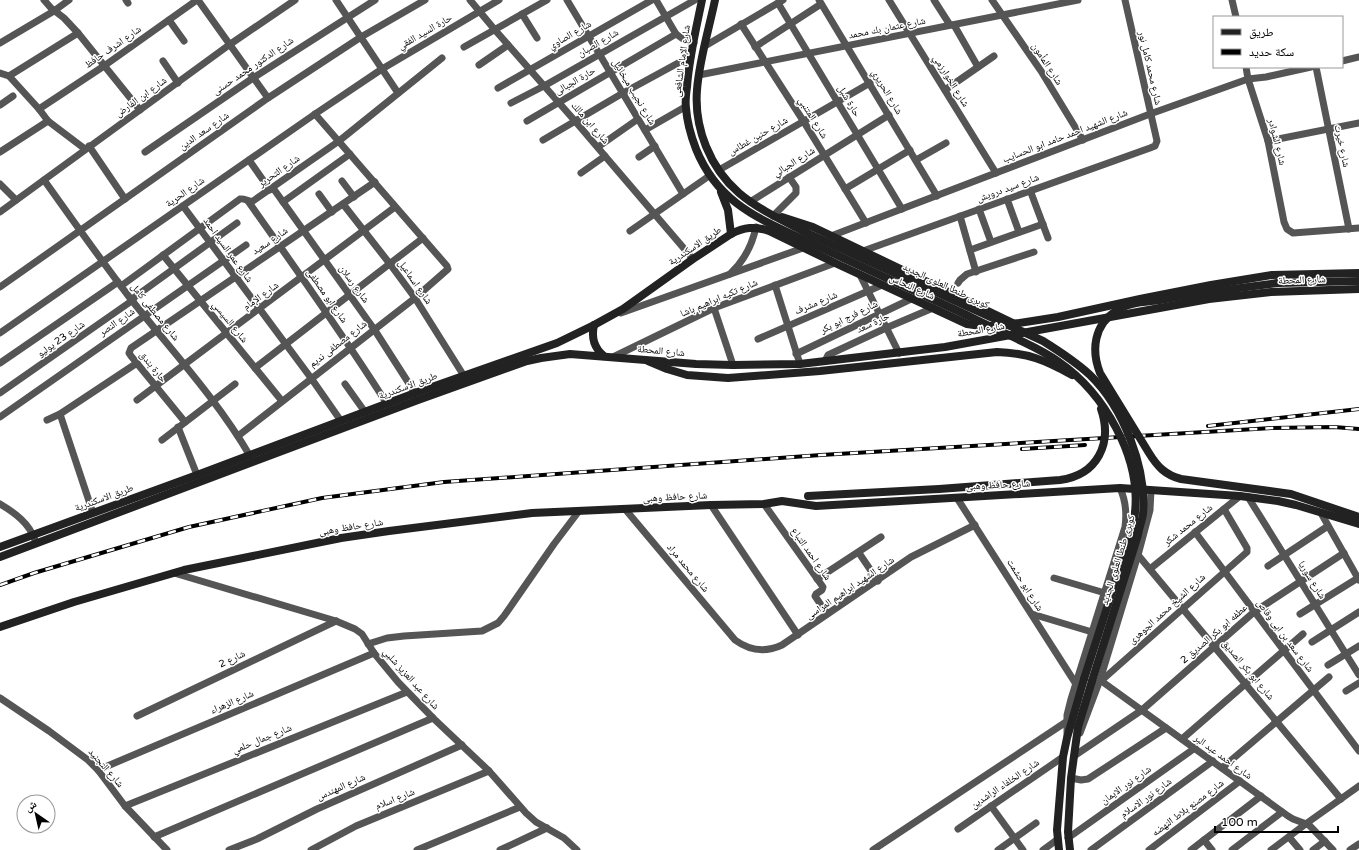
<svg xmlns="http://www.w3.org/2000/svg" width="1359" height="850" font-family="'Varela Round','Noto Naskh Arabic',sans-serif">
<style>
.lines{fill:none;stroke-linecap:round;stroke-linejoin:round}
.minor{stroke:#555;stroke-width:7}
.secondary{stroke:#222;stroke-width:8}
.rail-casing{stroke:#000;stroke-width:4}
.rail{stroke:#fff;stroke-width:2.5;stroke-dasharray:8;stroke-linecap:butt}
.secondary-bridge{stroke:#222;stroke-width:8}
.labels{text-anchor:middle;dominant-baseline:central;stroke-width:3;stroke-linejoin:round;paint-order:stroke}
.street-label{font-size:10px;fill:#000;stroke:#fff}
</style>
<rect width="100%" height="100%" fill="#fff"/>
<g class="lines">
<g class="minor">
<path d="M44,0L51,8L64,18L78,33L140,110"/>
<path d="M126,0L128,3"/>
<path d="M198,0L268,98"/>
<path d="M336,0L398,93"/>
<path d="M470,0L495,30L575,121L693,259"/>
<path d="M567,0L683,194"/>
<path d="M656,0L676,34L683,39L694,43"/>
<path d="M819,0L937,196"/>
<path d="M889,0L996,173"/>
<path d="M934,0L950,25"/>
<path d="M992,0L1041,71L1083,140"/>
<path d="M1232,0L1236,17"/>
<path d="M778,3L902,209"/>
<path d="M522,14L537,38"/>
<path d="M169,20L184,41"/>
<path d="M741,24L804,122L866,223"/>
<path d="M954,25L978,67"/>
<path d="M0,43L54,11L69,0"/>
<path d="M705,46L783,0"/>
<path d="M464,47L547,0"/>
<path d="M755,47L821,4"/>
<path d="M163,61L178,83"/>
<path d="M1342,61L1359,57"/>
<path d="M479,65L508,45"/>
<path d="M1246,67L1248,79L1268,141L1284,222L1287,229L1293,233L1359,228"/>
<path d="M1316,67L1349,229"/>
<path d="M0,73L9,76L39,109L48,121L85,149"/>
<path d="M699,75L1078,0"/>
<path d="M9,76L78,33"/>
<path d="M498,88L652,0"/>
<path d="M945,90L994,56"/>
<path d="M511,103L544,86L695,0"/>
<path d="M0,105L13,96"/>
<path d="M39,109L104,66L197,0"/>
<path d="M527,121L676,34"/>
<path d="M645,130L685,107"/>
<path d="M543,140L623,93L691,56"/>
<path d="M1268,141L1359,123"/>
<path d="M89,146L125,199"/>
<path d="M598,147L638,119"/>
<path d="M0,152L48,121"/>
<path d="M145,152L253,78L375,0"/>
<path d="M639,157L655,146"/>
<path d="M249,160L270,190"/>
<path d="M916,160L946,143"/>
<path d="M719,170L870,83"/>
<path d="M581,173L605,156"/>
<path d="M44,180C72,219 100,259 130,298C171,350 216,398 250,456"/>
<path d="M342,181L354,197"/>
<path d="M0,184L16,200"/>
<path d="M273,188L374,329L415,393"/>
<path d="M845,189L910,150"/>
<path d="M1030,190L1048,238"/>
<path d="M319,194L332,212"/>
<path d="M1007,199L1019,232"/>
<path d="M248,201C295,268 343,334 387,404"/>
<path d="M283,202L350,154"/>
<path d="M750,202L889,115"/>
<path d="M343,204L390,264L415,298L464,376"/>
<path d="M183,206L311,378L341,421"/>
<path d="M979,209L991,242"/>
<path d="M0,212L229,45L295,0"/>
<path d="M773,216L796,193V187L789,177"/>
<path d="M960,216L976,272"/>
<path d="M630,231L709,176"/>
<path d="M831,236L1150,114L1248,79L1266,77L1311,67"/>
<path d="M970,250L1043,224"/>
<path d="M863,251L1150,148L1155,146L1157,141L1125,0"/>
<path d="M163,255L282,401"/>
<path d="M730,274C744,261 752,246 756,227"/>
<path d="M860,275L899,353"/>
<path d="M958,283L960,280L967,274L1034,252"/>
<path d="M775,285L800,364"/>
<path d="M121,286L240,199C245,198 248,202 253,201L339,141L442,58"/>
<path d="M0,287L268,98L361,37L425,0"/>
<path d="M132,299L237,223"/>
<path d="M714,308L733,365"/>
<path d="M621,313L803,248"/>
<path d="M0,333L315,114L382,69L499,0"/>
<path d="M758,339L882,285"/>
<path d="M796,354L911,299"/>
<path d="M613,357L714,308L835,263"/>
<path d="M825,361L828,355L886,328L933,308"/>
<path d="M0,363L118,282"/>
<path d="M255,368L423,238"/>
<path d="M345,384L365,412"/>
<path d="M0,393L133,300"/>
<path d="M137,400L395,207"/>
<path d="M60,414L93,513"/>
<path d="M0,417L246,245"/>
<path d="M47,420L60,414L137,363"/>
<path d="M185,422L131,356L129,353L131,348L375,182"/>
<path d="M178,427L197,475"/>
<path d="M238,436L415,298L448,269L447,266L315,114"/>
<path d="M162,440L235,384"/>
<path d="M1248,497L1359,675"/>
<path d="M957,498L1076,684"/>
<path d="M0,504C15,513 29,523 35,540"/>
<path d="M764,504L823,587L822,590L816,594L815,596L827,614"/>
<path d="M711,505L798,635"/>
<path d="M625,509L735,640C750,651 765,653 782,645L911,557L975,525"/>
<path d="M1321,513L1359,580"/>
<path d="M1195,532L1359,751"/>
<path d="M859,553L878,581"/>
<path d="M1138,555L1341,799"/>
<path d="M1268,566L1328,526"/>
<path d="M1150,569L1240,496"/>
<path d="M174,573L336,621L355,629L362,634L374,653L398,682L433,718L489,771L526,813L536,822L564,838L577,850"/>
<path d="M1054,578L1105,593"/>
<path d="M817,579L881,537"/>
<path d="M1032,614L1092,632"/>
<path d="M1300,614L1358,578"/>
<path d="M1312,642L1359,612"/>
<path d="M368,644L387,638L404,636L482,631L498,623L504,616L554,544L579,511"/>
<path d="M1328,665L1359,646"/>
<path d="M1100,680L1288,816L1293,819L1309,825L1333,850"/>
<path d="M1101,681L1247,552V548L1224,509"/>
<path d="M1346,691L1359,683"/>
<path d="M0,698L49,731L88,760L98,770L125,806L167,850"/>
<path d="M137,716L336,621"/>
<path d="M1080,733L1100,680L1138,555L1150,510L1151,490"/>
<path d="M1067,736V715L1071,699L1125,527C1127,512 1126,501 1120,488"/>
<path d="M1182,739L1303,634"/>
<path d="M1074,756L1142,710L1254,612L1344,553"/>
<path d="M1222,768L1329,677"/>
<path d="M98,770L374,653"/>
<path d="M1071,778L1081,780L1088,779L1166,728"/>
<path d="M125,806L407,692"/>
<path d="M991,806L1023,850"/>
<path d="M958,829L1063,757"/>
<path d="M154,837L433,718"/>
<path d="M1289,837L1300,850"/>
<path d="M1068,838L1195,748"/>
<path d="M1204,840L1212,850"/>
<path d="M229,850L257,839L317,809L462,745"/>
<path d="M311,850L356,826L489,771"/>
<path d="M417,850L520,807"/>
<path d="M500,850L547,828"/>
<path d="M873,850L1066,722"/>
<path d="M998,850L1036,823"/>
<path d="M1043,850L1058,839"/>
<path d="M1091,850L1213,761"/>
<path d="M1149,850L1240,781"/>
<path d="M1191,850L1261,796"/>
<path d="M1232,850L1282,812"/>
<path d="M1271,850L1307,823L1359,786"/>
<path d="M1313,850L1325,841"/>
<path d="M1350,850L1359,844"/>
</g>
<g class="secondary">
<path d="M702,0C696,29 689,58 687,87C686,94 685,101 686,108C687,122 691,136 696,149C717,201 755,217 802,239"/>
<path d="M715,0C709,29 699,61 697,90C694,128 710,168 739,193C759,210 784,221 807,233"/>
<path d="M721,192L728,210L731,234"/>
<path d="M782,217L813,227L1015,324"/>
<path d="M1278,283L1359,281"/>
<path d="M594,325C591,338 594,348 604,356"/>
<path d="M1006,325L1058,317L1140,299L1211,285L1272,275L1359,273"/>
<path d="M648,361L667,369L687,375L728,378L820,371L997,352C1028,353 1045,360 1072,375"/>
<path d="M0,547L197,475L415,393L557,343L594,325L623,309L693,259L731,234C744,227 755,226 769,231L835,263L967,324L981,326H992"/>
<path d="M0,557L418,400L527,361L541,358L570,354L696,364L733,365L800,364L945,347L1209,299L1271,292L1359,289"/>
<path d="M0,627L74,602L184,570L341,538L389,531L532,513L711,505L764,504L782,501L816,506L1120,488L1240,496L1278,501L1296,505L1359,524"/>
<path d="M1059,850L1057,830L1063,757L1067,738L1084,679"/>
<path d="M1070,850L1068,832L1071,778L1078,727L1092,681"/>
</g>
<g class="rail-casing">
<g id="rail">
<path d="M1208,426L1359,409"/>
<path d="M1022,449L1085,445"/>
<path d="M0,585L34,573L189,527L322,498L444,482L821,455L1272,428L1334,427L1359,429"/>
</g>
</g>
<use href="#rail" class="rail"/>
<g class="secondary-bridge">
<path d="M807,233L1043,341C1059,351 1076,362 1090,375C1123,407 1147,468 1143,514C1142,521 1139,528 1138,535L1092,681"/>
<path d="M802,239C850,261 898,283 945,305C967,315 989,326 1011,336C1027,344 1044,351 1059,362C1104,393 1141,457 1135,512C1135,519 1132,526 1131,533L1084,679"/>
<path d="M1278,283C1239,288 1199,293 1160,300C1146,302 1128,302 1116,311C1094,325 1091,350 1100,373L1149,453C1157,466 1165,475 1181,479L1291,494L1359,517"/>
<path d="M808,496L939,489L1060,480C1097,475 1113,444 1101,409"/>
</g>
</g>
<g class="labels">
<g class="street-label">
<text transform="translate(887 28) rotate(-11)">شارع عثمان بك محمد</text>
<text transform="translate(425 32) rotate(-30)">حارة السيد الفقي</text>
<text transform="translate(570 35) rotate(-30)">شارع الصاوي</text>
<text transform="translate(598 43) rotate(-30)">شارع الصبان</text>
<text transform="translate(113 47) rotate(-35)">شارع اشرف حافظ</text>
<text transform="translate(682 61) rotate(-82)">شارع الإمام الشافعى</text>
<text transform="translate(1047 64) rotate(57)">شارع المأمون</text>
<text transform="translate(253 66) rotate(-34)">شارع الدكتور محمد حسنى</text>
<text transform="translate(1150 68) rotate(77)">شارع محمد كامل نور</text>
<text transform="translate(575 81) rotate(-30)">حارة الجبالى</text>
<text transform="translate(951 81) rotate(58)">شارع الخوارزمي</text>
<text transform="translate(634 92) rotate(59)">شارع نجيب ميخائيل</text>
<text transform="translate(887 92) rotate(59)">شارع الحريري</text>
<text transform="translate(141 97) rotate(-36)">شارع ابن الفارض</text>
<text transform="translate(849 101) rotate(59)">حارة شبل</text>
<text transform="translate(813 118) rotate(58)">شارع المتنبي</text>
<text transform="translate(590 123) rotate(49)">شارع ابن مالك</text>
<text transform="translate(204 131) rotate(-35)">شارع سعد الدين</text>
<text transform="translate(758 136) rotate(-30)">شارع حنين غطاس</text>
<text transform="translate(1065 136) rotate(-21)">شارع الشهيد احمد حامد ابو الحسايب</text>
<text transform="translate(1277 142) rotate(76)">شارع الشوادر</text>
<text transform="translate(1342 146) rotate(78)">شارع خيرت</text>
<text transform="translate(794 162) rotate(-32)">شارع الجبالي</text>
<text transform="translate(279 171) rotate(-35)">شارع التحرير</text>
<text transform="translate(1008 188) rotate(-20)">شارع سيد درويش</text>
<text transform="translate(185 192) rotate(-35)">شارع الحرية</text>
<text transform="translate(270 241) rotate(-34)">شارع سعيد</text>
<text transform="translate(695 246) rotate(-34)">طريق الاسكندرية</text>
<text transform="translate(228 250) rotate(54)">شارع عمر السيد احمد</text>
<text transform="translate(1302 280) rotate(-2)">شارع المحطة</text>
<text transform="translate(415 282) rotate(55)">شارع اسماعيل</text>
<text transform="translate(354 284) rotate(54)">شارع رسلان</text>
<text transform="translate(946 286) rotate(25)">كوبرى طنطا العلوى الجديد</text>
<text transform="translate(912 287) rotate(24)">شارع النحاس</text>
<text transform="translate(261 296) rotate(-36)">شارع الإمام</text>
<text transform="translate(327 296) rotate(55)">شارع ابو مصطفى</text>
<text transform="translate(719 298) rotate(-23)">شارع تكيه ابراهيم باشا</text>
<text transform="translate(816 303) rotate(-23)">شارع مشرف</text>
<text transform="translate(155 312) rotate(51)">شارع مصطفى كامل</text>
<text transform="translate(849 317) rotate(-26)">شارع فرج ابو بكر</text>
<text transform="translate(117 322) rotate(-35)">شارع النصر</text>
<text transform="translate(230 322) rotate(51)">شارع السيسي</text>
<text transform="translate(873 323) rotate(-25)">حارة سعد</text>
<text transform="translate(981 330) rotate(-10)">شارع المحطة</text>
<text transform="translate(61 339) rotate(-35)">شارع 23 يوليو</text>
<text transform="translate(338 344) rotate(-38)">شارع مصطفى نديم</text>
<text transform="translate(661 351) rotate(5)">شارع المحطة</text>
<text transform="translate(153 367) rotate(51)">حارة بندق</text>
<text transform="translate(408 386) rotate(-20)">طريق الاسكندرية</text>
<text transform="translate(998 485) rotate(-3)">شارع حافظ وهبى</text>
<text transform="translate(675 497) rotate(-3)">شارع حافظ وهبى</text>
<text transform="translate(104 498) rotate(-20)">طريق الاسكندرية</text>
<text transform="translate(1188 525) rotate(-39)">شارع محمد شكر</text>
<text transform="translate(351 527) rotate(-9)">شارع حافظ وهبى</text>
<text transform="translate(811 554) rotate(55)">شارع احمد التباع</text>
<text transform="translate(1118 560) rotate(-73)">كوبرى طنطا العلوى الجديد</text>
<text transform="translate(688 568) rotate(50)">شارع محمد مراد</text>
<text transform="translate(1312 580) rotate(58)">شارع سوريا</text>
<text transform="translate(1025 585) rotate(58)">شارع ابو حشمت</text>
<text transform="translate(850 588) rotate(-34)">شارع الشهيد ابراهيم المراسى</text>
<text transform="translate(1167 609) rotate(-42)">شارع الشيخ محمد الجوهرى</text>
<text transform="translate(1214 634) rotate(-41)">عطفه ابو بكر الصديق 2</text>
<text transform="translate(1285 636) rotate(53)">شارع سعد بن ابى وقاص</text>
<text transform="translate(232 659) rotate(-26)">شارع 2</text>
<text transform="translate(1248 670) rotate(50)">شارع ابو بكر الصديق</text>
<text transform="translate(411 679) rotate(48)">شارع عبد العزيز شلبي</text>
<text transform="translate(232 702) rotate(-23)">شارع الزهراء</text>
<text transform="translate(262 739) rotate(-22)">شارع جمال حلمي</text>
<text transform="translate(1223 757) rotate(36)">شارع احمد عبد البر</text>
<text transform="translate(106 768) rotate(49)">شارع التجنيد</text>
<text transform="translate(1005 784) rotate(-34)">شارع الخلفاء الراشدين</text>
<text transform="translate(1126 785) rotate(-35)">شارع نور الايمان</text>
<text transform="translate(341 787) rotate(-24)">شارع المهندس</text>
<text transform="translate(1146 798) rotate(-36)">شارع نور الاسلام</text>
<text transform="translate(395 799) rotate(-22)">شارع اسلام</text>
<text transform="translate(1188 808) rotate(-37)">شارع مصنع بلاط النهضه</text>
</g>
</g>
<rect x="1213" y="16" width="130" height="52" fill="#ffffff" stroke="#999999"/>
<rect x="1221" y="29" width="20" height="6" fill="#222222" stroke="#999999"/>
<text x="1249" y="36" font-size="12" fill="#000000">طريق</text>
<rect x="1221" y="49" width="20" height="6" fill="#000000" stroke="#999999"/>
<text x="1249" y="56" font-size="12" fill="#000000">سكة حديد</text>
<g transform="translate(36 814) rotate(326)"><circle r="19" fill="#ffffff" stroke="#999999"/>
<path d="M0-3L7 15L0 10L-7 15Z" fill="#000000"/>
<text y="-6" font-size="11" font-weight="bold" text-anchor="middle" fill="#000000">ش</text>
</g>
<path d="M1215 826v6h123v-6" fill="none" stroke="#000000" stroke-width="2"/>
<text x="1221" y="826" font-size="12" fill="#000000" stroke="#ffffff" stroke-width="3" paint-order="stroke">100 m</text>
</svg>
